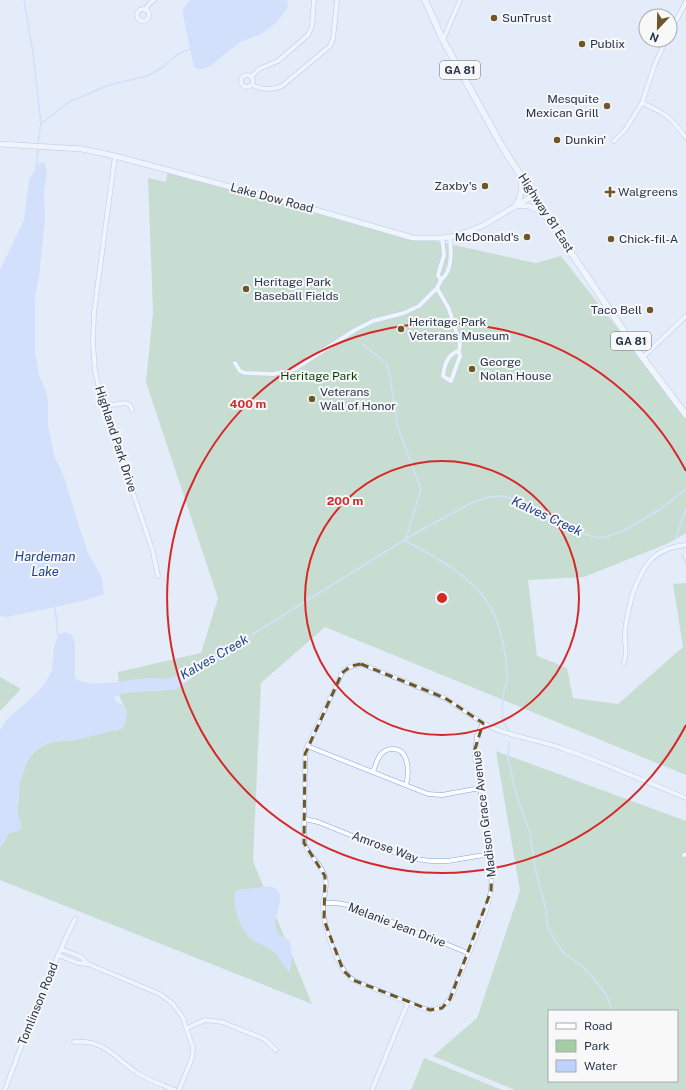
<svg xmlns="http://www.w3.org/2000/svg" width="686" height="1090" font-family="'Public Sans',sans-serif">
<style>
.green{fill:#a5cda3;fill-rule:evenodd}
.water{fill:#bed3fc}
.lines{fill:none;stroke-linecap:round;stroke-linejoin:round}
.stream{stroke:#bed3fc;stroke-width:1.5}
.minor-casing{stroke:#84a4e2;stroke-width:5}
.tertiary-casing{stroke:#84a4e2;stroke-width:6}
.primary-casing{stroke:#84a4e2;stroke-width:7}
.minor{stroke:#fff;stroke-width:4}
.tertiary{stroke:#fff;stroke-width:5}
.primary{stroke:#fff;stroke-width:6}
.marked{fill:none;stroke:#6e5727;stroke-width:3;stroke-dasharray:8 5;stroke-linejoin:round}
.ring{fill:none;stroke:#d62828;stroke-width:2}
.poi-dot{fill:#6e5727;stroke:#f8f8f8;stroke-width:1.5}
.labels{text-anchor:middle;dominant-baseline:central;stroke-width:4;stroke-linejoin:round;paint-order:stroke}
.shield{fill:#f8f8f8;stroke:#666f80;stroke-width:1}
.shield-label{font-size:11px;font-weight:bold;fill:#27344d}
.poi-label{font-size:12px;fill:#27344d;stroke:#f8f8f8;text-anchor:start}
.street-label{font-size:12px;fill:#27344d;stroke:#f8f8f8}
.park-label{font-size:12px;fill:#003e02;stroke:#f8f8f8}
.water-label{font-size:13px;font-style:italic;fill:#20428f;stroke:#f8f8f8}
.centre{fill:#d62828;stroke:#f8f8f8;stroke-width:2}
.ring-label{font-size:12px;text-anchor:middle;font-weight:bold;fill:#d62828;stroke:#f8f8f8;stroke-width:4;stroke-linejoin:round;paint-order:stroke}
</style>
<rect width="100%" height="100%" fill="#e4ebf9"/>
<g class="green">
<path d="M168,168L364,225L535,263L561,256L686,416V533L669,543L584,577L528,580L537,656L567,668L573,698L618,704L683,647L673,584L686,583V775L325,627L261,683L253,861L312,1004L0,880V847L5,841L8,833L18,831L21,824C15,813 18,808 19,797C19,792 18,787 20,782C24,764 32,748 50,743C58,741 63,739 71,741L111,731L118,730L127,712L119,696L118,672L201,653L218,598L146,382L153,312L148,178L166,182Z"/>
<path d="M0,677L21,689L0,711Z"/>
<path d="M496,751L686,821V1090H515L433,1056L477,1018L520,891ZM549,1011H677V1081H549Z"/>
<path d="M424,1058L502,1090H411Z"/>
</g>
<g class="water">
<path d="M191,0H287L288,7L276,23L261,34L240,42L209,67C204,69 199,70 194,67L183,15C183,8 185,4 191,0Z"/>
<path d="M42,162L45,163L47,171L44,192L45,219L39,276L35,297V354L39,375L46,392L48,401V425L55,459L61,469L67,486L75,514L88,553L102,578L104,594L79,602L8,617L0,616V270L24,220L29,181L31,176L39,163Z"/>
<path d="M65,632L72,635L75,643V678C89,690 130,679 148,678C157,678 165,680 173,677C183,673 190,666 200,661L205,662L203,665C196,673 188,684 178,688C164,694 125,688 114,698C116,701 118,702 122,704C130,710 126,721 123,728L71,741L65,740L45,744L34,751L28,759L20,782L17,812L22,827L18,831L8,833L5,841L0,847V730L7,719L35,695L45,683L52,671L54,647L58,635Z"/>
<path d="M270,886C294,894 266,919 279,934C282,938 287,938 290,941C292,949 293,964 289,972C284,967 281,960 276,954C269,947 258,944 250,938C241,931 229,898 237,890Z"/>
</g>
<g class="lines">
<g class="stream">
<path d="M24,0L33,52L41,124L38,142"/>
<path d="M41,124L69,102L109,85L147,76L163,67L178,54L190,49"/>
<path d="M36,168L38,150"/>
<path d="M363,344L387,364L389,371L398,428L421,489L405,541"/>
<path d="M676,537L686,509"/>
<path d="M405,541C437,557 483,582 496,619C502,635 506,655 507,673C508,680 504,689 503,697C502,705 503,713 502,721L509,730"/>
<path d="M682,555L686,565"/>
<path d="M55,607L58,636"/>
<path d="M200,667L414,534L473,502L490,497L502,496L517,500L539,510L578,532L598,538L606,537L625,530L659,510L686,489"/>
<path d="M509,742L508,758L516,794L530,833L535,868L546,910L548,928L554,939L564,953L582,966L595,980L607,996L612,1011"/>
</g>
<g class="minor-casing">
<g id="minor">
<circle cx="143" cy="15" r="6"/>
<path d="M145,10L149,4L154,0"/>
<path d="M670,32L686,2"/>
<path d="M443,40L460,0"/>
<circle cx="247" cy="81" r="6"/>
<path d="M251,77L259,69L278,61L308,35L312,26L314,0"/>
<path d="M252,85C263,90 272,91 282,86L330,46L333,39L337,0"/>
<path d="M642,103C665,113 671,117 686,138"/>
<path d="M614,141L625,130L642,103L655,64L666,40"/>
<path d="M115,156L94,312L93,343L95,371L104,410L116,442L153,552L158,576"/>
<path d="M442,238L444,255L438,275L441,280C453,271 451,251 450,237"/>
<path d="M437,288L449,309L460,344L459,351L460,356L451,381L443,376C444,366 448,353 459,351"/>
<path d="M642,358L686,316"/>
<path d="M235,363L240,371L245,373L273,374L285,372L296,368L355,330L373,321L404,313L419,306L437,288L441,280"/>
<path d="M104,406L125,403L130,405L132,410"/>
<path d="M624,662C628,653 624,642 625,632C626,619 629,608 632,596C642,566 653,548 686,545"/>
<path d="M361,664L367,666L445,698L483,723L477,736L475,755L492,865L491,891L487,908L452,995C446,1007 438,1012 424,1009L355,981C339,974 323,925 323,908C323,898 328,887 325,877C322,864 308,856 304,843L305,760L306,749L342,673C347,667 353,665 361,664Z"/>
<path d="M483,723C508,737 537,739 564,749C605,763 646,782 686,798"/>
<path d="M307,746L428,794L442,795L480,788"/>
<path d="M373,772C375,766 377,759 381,754C384,751 388,749 392,749C410,748 409,774 406,785"/>
<path d="M305,819L318,822L400,855L415,859L431,861H448L490,854"/>
<path d="M684,855L686,854"/>
<path d="M323,903H337L353,906L468,953"/>
<path d="M61,949L81,957L88,964"/>
<path d="M58,955L78,963L88,964L160,994L173,1004L183,1018L193,1048L192,1058L179,1090"/>
<path d="M187,1028L205,1020L222,1022L264,1039L276,1050"/>
<path d="M74,1042C106,1039 115,1059 139,1074C150,1081 163,1085 175,1090"/>
<path d="M5,1090C26,1032 48,974 75,919"/>
<path d="M372,1090L408,1002"/>
</g>
</g>
<g class="tertiary-casing">
<g id="tertiary">
<path d="M0,144L82,149L115,156L305,207L413,238H442L457,236L484,225L534,195"/>
<path d="M516,205C522,196 523,187 521,176"/>
<path d="M517,206C530,204 538,209 547,218"/>
</g>
</g>
<g class="primary-casing">
<path id="primary" d="M425,0L443,40L503,148L566,245L634,346L686,415"/>
</g>
<use href="#minor" class="minor"/>
<use href="#tertiary" class="tertiary"/>
<use href="#primary" class="primary"/>
</g>
<path d="M0 0H686V1090H0ZM361,664L445,698L483,723L475,749L492,865L491,891L450,999L442,1008L430,1010L353,980L343,970L324,920L325,876L304,843L305,754L342,673L351,666Z" fill="#e4ebf9" fill-opacity=".55" fill-rule="evenodd"/>
<path class="marked" d="M361,664L445,698L483,723L475,749L492,865L491,891L450,999L442,1008L430,1010L353,980L343,970L324,920L325,876L304,843L305,754L342,673L351,666Z"/>
<g class="ring">
<circle cx="442" cy="598" r="137"/>
<path d="M686 725A275 275 0 1 1 686 471"/>
</g>
<g class="poi-dot">
<circle cx="494" cy="18" r="4"/>
<circle cx="582" cy="44" r="4"/>
<circle cx="607" cy="106" r="4"/>
<circle cx="557" cy="140" r="4"/>
<circle cx="485" cy="186" r="4"/>
<path d="M608 186h4v4h4v4h-4v4h-4v-4h-4v-4h4z"/>
<circle cx="527" cy="237" r="4"/>
<circle cx="611" cy="239" r="4"/>
<circle cx="246" cy="289" r="4"/>
<circle cx="650" cy="310" r="4"/>
<circle cx="401" cy="329" r="4"/>
<circle cx="472" cy="369" r="4"/>
<circle cx="312" cy="399" r="4"/>
</g>
<g class="labels">
<g class="shield">
<rect x="440" y="61" width="40" height="18" rx="3"/>
<rect x="611" y="332" width="40" height="18" rx="3"/>
</g>
<g class="shield-label">
<text x="460" y="70">GA 81</text>
<text x="631" y="341">GA 81</text>
</g>
<g class="poi-label">
<text x="502" y="18">SunTrust</text>
<text x="590" y="44">Publix</text>
<text x="599" y="99" text-anchor="end">Mesquite<tspan x="599" dy="14">Mexican Grill</tspan></text>
<text x="565" y="140">Dunkin'</text>
<text x="477" y="186" text-anchor="end">Zaxby's</text>
<text x="618" y="192">Walgreens</text>
<text x="519" y="237" text-anchor="end">McDonald's</text>
<text x="619" y="239">Chick-fil-A</text>
<text x="254" y="282">Heritage Park<tspan x="254" dy="14">Baseball Fields</tspan></text>
<text x="642" y="310" text-anchor="end">Taco Bell</text>
<text x="409" y="322">Heritage Park<tspan x="409" dy="14">Veterans Museum</tspan></text>
<text x="480" y="362">George<tspan x="480" dy="14">Nolan House</tspan></text>
<text x="320" y="392">Veterans<tspan x="320" dy="14">Wall of Honor</tspan></text>
</g>
<g class="street-label">
<text transform="translate(272 198) rotate(15)">Lake Dow Road</text>
<text transform="translate(546 213) rotate(57)">Highway 81 East</text>
<text transform="translate(116 439) rotate(72)">Highland Park Drive</text>
<text transform="translate(484 814) rotate(-97)">Madison Grace Avenue</text>
<text transform="translate(385 847) rotate(20)">Amrose Way</text>
<text transform="translate(397 925) rotate(21)">Melanie Jean Drive</text>
<text transform="translate(38 1004) rotate(-68)">Tomlinson Road</text>
</g>
<g class="park-label">
<text x="319" y="376">Heritage Park</text>
</g>
<g class="water-label">
<text transform="translate(547 516) rotate(25)">Kalves Creek</text>
<text x="45" y="556">Hardeman<tspan x="45" dy="15">Lake</tspan></text>
<text transform="translate(214 657) rotate(-30)">Kalves Creek</text>
</g>
</g>
<circle cx="442" cy="598" r="6" class="centre"/>
<g class="ring-label">
<text x="248" y="408">400 m</text>
<text x="345" y="505">200 m</text>
</g>
<rect x="548" y="1010" width="130" height="72" fill="#f8f8f8" stroke="#a4aab4"/>
<rect x="556" y="1023" width="20" height="6" fill="#ffffff" stroke="#a4aab4"/>
<text x="584" y="1030" font-size="12" fill="#27344d">Road</text>
<rect x="556" y="1040" width="20" height="12" fill="#a5cda3" stroke="#a4aab4"/>
<text x="584" y="1050" font-size="12" fill="#27344d">Park</text>
<rect x="556" y="1060" width="20" height="12" fill="#bed3fc" stroke="#a4aab4"/>
<text x="584" y="1070" font-size="12" fill="#27344d">Water</text>
<g transform="translate(658 28) rotate(202)"><circle r="19" fill="#f8f8f8" stroke="#a4aab4"/>
<path d="M0-3L7 15L0 10L-7 15Z" fill="#6e5727"/>
<text y="-6" font-size="11" font-weight="bold" text-anchor="middle" fill="#27344d">N</text>
</g>
</svg>
